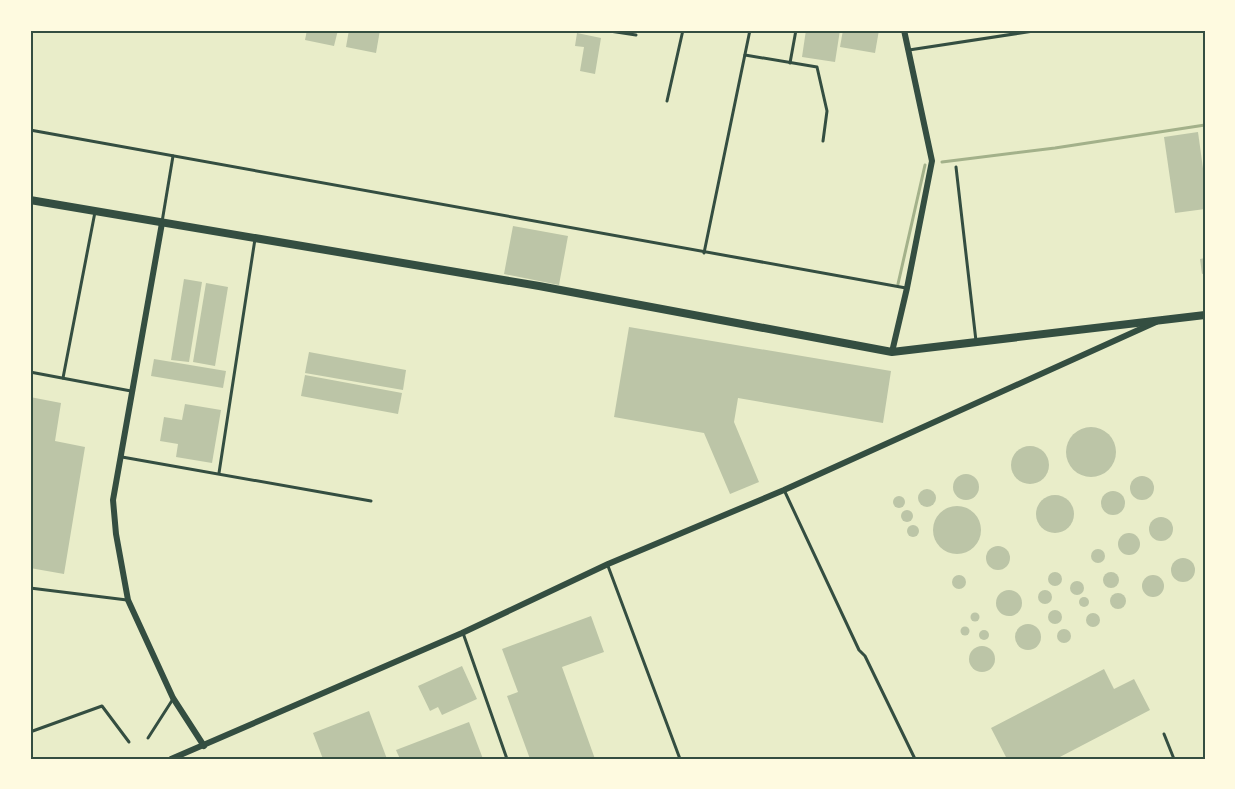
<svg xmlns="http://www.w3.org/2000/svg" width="1235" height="789" font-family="'IBM Plex Serif',serif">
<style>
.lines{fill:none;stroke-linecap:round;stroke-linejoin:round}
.stream{stroke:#a3b18a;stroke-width:3}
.building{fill:#bcc5a7}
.service{stroke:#344e41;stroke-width:3}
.minor{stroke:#344e41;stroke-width:6}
.tertiary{stroke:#344e41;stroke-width:8}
.neatline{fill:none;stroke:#344e41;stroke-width:2}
</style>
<rect width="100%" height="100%" fill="#e9edc9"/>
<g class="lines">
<g class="stream">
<path d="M942,162L1055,148L1205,125"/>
<path d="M898,284L925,165"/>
</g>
</g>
<g class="building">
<path d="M307,30H338L334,46L305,40Z"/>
<path d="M349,30H380L376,53L346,47Z"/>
<path d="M806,30H840L835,62L802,57Z"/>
<path d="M843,30H879L875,53L840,47Z"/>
<path d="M577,33L601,38L595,74L580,71L584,47L575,46Z"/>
<path d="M1198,132L1205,183V209L1175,213L1164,137Z"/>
<path d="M513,226L568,236L559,285L504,274Z"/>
<path d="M1205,258V273L1202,274L1200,259Z"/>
<path d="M184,279L202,282L189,362L171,360Z"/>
<path d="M206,283L228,287L215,366L193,362Z"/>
<path d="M629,327L891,371L883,423L738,398L734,422L759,482L730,494L704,433L614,417Z"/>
<path d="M309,352L406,370L403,390L305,373Z"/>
<path d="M154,359L226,371L223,388L151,376Z"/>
<path d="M305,375L402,393L398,414L301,396Z"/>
<path d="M30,397L61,403L55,441L85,447L64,574L30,568Z"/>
<path d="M185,404L221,410L212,463L176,457L178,444L160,441L164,417L182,420Z"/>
<circle cx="1091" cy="452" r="25"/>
<circle cx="1030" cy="465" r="19"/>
<circle cx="966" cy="487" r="13"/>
<circle cx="1142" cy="488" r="12"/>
<circle cx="927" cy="498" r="9"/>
<circle cx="1113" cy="503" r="12"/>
<circle cx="1055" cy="514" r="19"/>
<circle cx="899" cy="502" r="6"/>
<circle cx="957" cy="530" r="24"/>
<circle cx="907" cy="516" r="6"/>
<circle cx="1161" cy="529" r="12"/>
<circle cx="913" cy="531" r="6"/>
<circle cx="1129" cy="544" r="11"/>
<circle cx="998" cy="558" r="12"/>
<circle cx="1098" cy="556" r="7"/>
<circle cx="1183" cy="570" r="12"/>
<circle cx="1055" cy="579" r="7"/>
<circle cx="1111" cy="580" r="8"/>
<circle cx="1153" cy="586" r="11"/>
<circle cx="959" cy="582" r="7"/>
<circle cx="1077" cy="588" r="7"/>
<circle cx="1009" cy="603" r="13"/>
<circle cx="1045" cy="597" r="7"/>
<circle cx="1118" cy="601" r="8"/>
<circle cx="1084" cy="602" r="5"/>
<circle cx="1055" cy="617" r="7"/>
<circle cx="975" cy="617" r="4.5"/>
<circle cx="1093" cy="620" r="7"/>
<path d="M591,616L604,652L562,667L595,759H530L507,696L518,692L502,649Z"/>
<circle cx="1028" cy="637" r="13"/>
<circle cx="965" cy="631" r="4.5"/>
<circle cx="1064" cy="636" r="7"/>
<circle cx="984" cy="635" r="5"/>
<circle cx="982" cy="659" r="13"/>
<path d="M462,666L477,699L442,715L438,707L430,711L418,686Z"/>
<path d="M1104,669L1114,689L1134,679L1150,710L1056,759H1007L991,728Z"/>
<path d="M369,711L387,759H323L313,733Z"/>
<path d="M469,722L483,759H400L396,750Z"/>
</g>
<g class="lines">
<g class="service">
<path d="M603,30L636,35"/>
<path d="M909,50L1040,30"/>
<path d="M745,55L817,67L827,111L823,141"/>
<path d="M790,63L796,30"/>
<path d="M667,101L683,30"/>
<path d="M30,130L906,288"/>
<path d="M956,167L976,341"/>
<path d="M162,222L173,156"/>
<path d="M704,253L750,30"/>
<path d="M30,372L131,391"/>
<path d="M63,378L95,212"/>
<path d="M122,457L371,501"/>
<path d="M219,473L255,239"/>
<path d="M785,492L859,650L865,656L915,759"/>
<path d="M608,566L680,759"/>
<path d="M30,588L127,600"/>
<path d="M463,633L507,759"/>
<path d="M30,732L102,706L129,742"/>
<path d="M1164,734L1174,759"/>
<path d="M148,738L173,699"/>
</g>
<g class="minor">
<path d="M162,223L113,500L116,534L128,600L173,698L204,746"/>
<path d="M892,352L907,288L932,161L904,30"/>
<path d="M171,759L462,633L608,564L784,490L1156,322"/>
</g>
<path class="tertiary" d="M30,200L539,286L892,352L1205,315"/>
</g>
<rect width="1235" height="789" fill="none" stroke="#fefae0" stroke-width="63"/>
<rect x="32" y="32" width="1172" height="726" class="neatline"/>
</svg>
